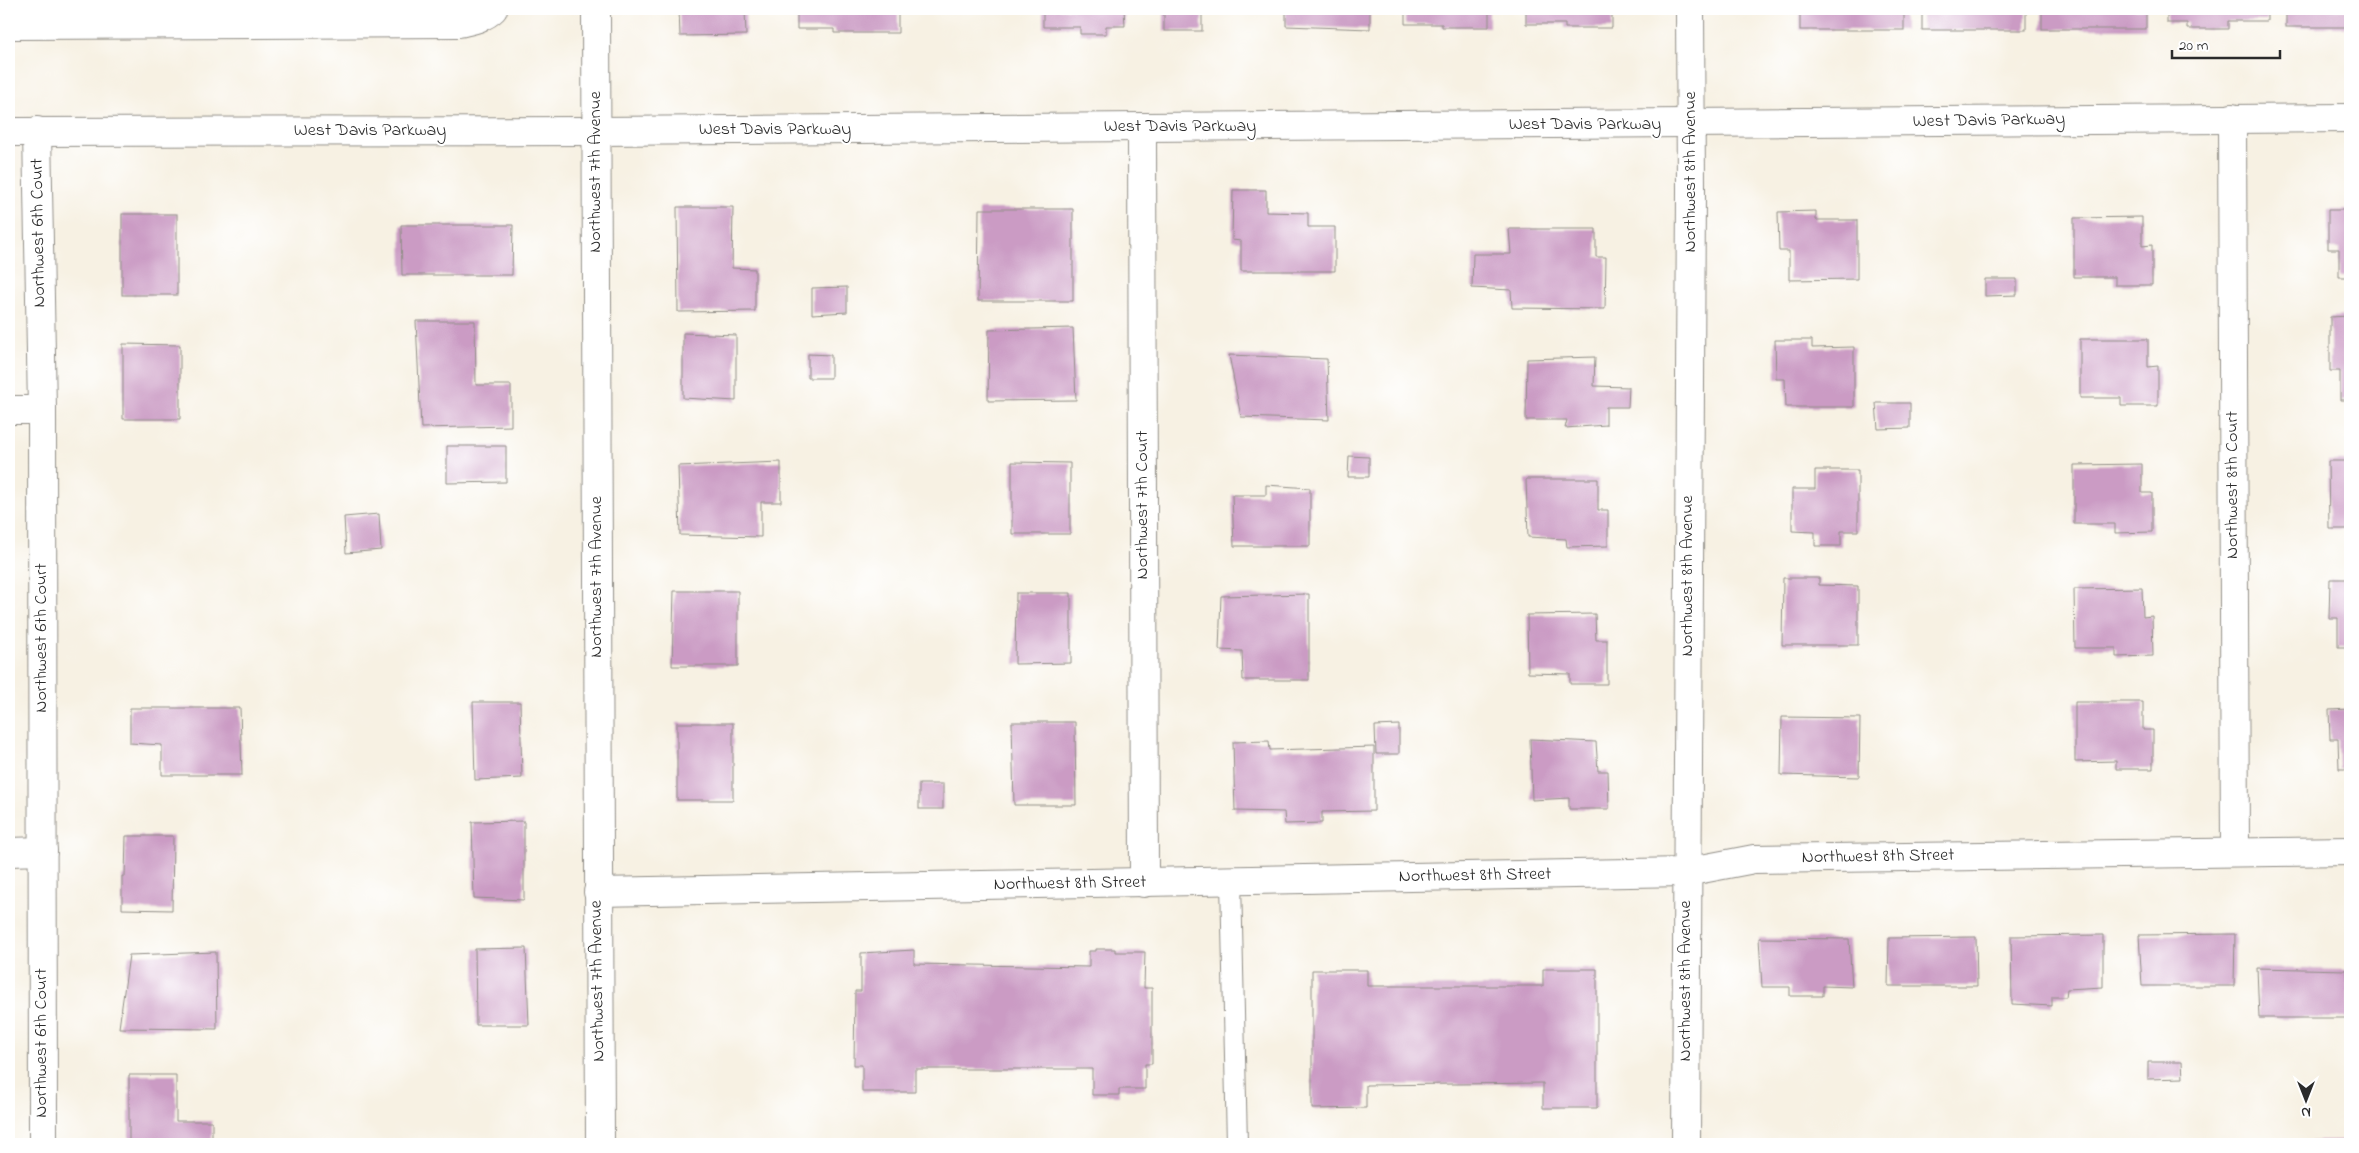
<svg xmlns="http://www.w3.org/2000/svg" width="2359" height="1153" font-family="'Indie Flower',sans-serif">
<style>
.building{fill:#cb9bc4}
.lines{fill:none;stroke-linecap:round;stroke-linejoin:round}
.service-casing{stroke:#918e87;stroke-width:22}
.minor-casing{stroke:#918e87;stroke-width:30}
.tertiary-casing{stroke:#918e87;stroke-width:30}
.service{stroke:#fff;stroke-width:20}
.minor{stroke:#fff;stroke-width:28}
.tertiary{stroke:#fff;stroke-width:28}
.labels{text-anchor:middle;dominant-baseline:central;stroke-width:4;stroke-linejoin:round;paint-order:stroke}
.street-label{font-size:18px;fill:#2b2b2b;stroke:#fff}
</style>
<rect width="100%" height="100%" fill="#fff"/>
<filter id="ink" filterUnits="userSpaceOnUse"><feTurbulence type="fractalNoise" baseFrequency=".02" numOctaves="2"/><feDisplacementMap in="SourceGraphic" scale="10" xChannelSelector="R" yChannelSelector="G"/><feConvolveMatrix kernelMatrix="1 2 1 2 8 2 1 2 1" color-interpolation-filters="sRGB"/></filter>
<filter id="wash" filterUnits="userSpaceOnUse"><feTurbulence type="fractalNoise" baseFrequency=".0096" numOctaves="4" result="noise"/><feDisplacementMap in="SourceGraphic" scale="20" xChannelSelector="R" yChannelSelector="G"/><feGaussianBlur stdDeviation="1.12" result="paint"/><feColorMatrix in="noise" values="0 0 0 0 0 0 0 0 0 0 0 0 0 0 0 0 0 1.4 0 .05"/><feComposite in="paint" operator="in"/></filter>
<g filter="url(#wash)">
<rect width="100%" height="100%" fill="#f7f1e3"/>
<g id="blocks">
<g class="building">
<path d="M679,9H745L746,35L680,36Z"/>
<path d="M797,9H898V33H834V29H797Z"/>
<path d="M1043,9H1124L1125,26H1106V34H1080V27H1043Z"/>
<rect x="1164" y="9" width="38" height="22"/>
<path d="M1286,9H1370V29L1286,26Z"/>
<path d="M1405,9H1489V27H1442V24H1405Z"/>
<path d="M1526,9H1612V28H1565V24H1526Z"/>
<rect x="1800" y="9" width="104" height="21"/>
<rect x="1922" y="9" width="104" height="21"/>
<rect x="2042" y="9" width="104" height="20"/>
<path d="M2167,9H2267V21H2228V29H2187V23H2167Z"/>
<rect x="2286" y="9" width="64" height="18"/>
<path d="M1233,190H1266V212L1308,213V227H1335V271H1241V241L1232,240Z"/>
<path d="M677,207H733L732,268L755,269V311L678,312Z"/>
<path d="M979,209H1073V301H978Z"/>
<path d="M2328,210H2350V277H2339V249H2328Z"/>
<path d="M1816,211V220H1857V279L1789,280V251H1779L1778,212Z"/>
<rect x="122" y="214" width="55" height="81"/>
<path d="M2142,217V246L2152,245V285H2115V277H2074V218Z"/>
<path d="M401,225H513L512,275H402Z"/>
<path d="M1509,229H1596V257H1606L1605,309L1512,308L1511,290L1472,288L1473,254H1511Z"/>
<path d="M1985,279H2017V295L1985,296Z"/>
<path d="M847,287V312L812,314V288Z"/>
<path d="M2350,316V400H2340V371H2330V317Z"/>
<path d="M416,321H475L476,385H511V426L421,428Z"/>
<path d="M1073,328L1076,400L988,401L989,330Z"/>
<path d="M683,333L736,335V401L683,398Z"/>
<path d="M2080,339H2148V367L2158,366V406H2121V398H2080Z"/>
<path d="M1775,340H1812V348L1854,347V407H1786L1785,379H1776Z"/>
<path d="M123,344L180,345V419H123Z"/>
<path d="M808,354L831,355V378H808Z"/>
<path d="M1229,355L1327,359L1329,420L1241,417Z"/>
<path d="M1595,357L1594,386L1629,387L1628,407H1606V425L1565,428L1567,420H1526L1527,359Z"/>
<path d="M1876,403H1910V428L1878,429Z"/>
<path d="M447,446H506V482L447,483Z"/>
<path d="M1349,456L1369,457V477H1348Z"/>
<path d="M2328,461H2350V529H2329Z"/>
<path d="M781,462V502H761V537L680,535L678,466Z"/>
<path d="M1012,462L1070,463V534H1012Z"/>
<path d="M2142,464V493H2152V532L2115,533V524H2074V465Z"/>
<path d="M1815,470H1858V531H1841V546H1815V532L1792,531V489H1815Z"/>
<path d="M1526,479H1598V510H1608V546L1567,547L1566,539L1528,537Z"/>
<path d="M1266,485L1310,488V546H1234L1232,495H1266Z"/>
<path d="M379,514L381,550L346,553L344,517Z"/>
<path d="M1783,578H1819V585L1858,586V645H1782Z"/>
<path d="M2330,579H2350V647H2338V618H2329Z"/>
<path d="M2142,588L2143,617L2152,616L2153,656L2116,657V648H2075L2074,589Z"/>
<path d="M674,591H738V666H672Z"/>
<path d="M1016,593H1071V663L1015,664Z"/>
<path d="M1309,594V680H1243L1242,651L1219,650L1221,596Z"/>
<path d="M1595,614L1596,640H1607V684H1570V674L1528,673L1527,615Z"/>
<path d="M473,702H520L522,778L475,780Z"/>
<path d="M2075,702H2143V730H2153V769H2116V761L2075,762Z"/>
<path d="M130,708H240L242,775H162V745L130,743Z"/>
<path d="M2350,709V769H2339L2338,739H2330L2329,710Z"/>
<path d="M1782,717L1860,718L1859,777L1781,775Z"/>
<path d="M1012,722H1075L1076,805H1014Z"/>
<rect x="677" y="723" width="56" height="77"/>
<path d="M1399,725V754H1376L1375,726Z"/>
<path d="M1530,739L1596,742L1598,771H1608L1609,809H1569V798L1532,800Z"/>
<path d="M1269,741L1270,750L1374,747V811L1322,812V823L1285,824L1284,812L1235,811L1233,742Z"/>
<rect x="919" y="784" width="24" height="25"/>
<path d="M524,821V900L474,898L472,822Z"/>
<path d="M126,836H173L172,910L122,909V876H125Z"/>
<path d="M2235,934L2234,986H2142L2139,935Z"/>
<path d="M2103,935V987L2067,989L2066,997H2052V1006L2012,1004L2011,936Z"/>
<path d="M1976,937L1977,986H1888L1889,938Z"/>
<path d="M1759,938L1849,939L1852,987L1823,986V996H1790V987H1762Z"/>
<path d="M526,948L529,1025H476L475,949Z"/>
<path d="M1096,949H1115V952H1145L1144,988H1152V1064H1145V1089H1119V1095H1092V1069H915V1092H862V1065H854L855,991H861V953L914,950V964L1089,967V951H1096Z"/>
<path d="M216,952L217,1029L119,1028L129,955Z"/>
<path d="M2257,968L2347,970L2349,1018H2259Z"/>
<path d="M1543,969H1597V1108H1543V1083L1366,1085V1108L1312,1109V970H1367V986H1543Z"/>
<path d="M2148,1062H2182L2183,1078L2148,1079Z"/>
<path d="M129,1075H176V1121H212V1144H129Z"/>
<rect x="2312" y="1141" width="37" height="3"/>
</g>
</g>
</g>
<g filter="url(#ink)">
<use href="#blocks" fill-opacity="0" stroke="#918e87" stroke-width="1"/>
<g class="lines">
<g class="service-casing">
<path id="service" d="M1231,881L1237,1144"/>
</g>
<g class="minor-casing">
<g id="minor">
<path d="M596,9L600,1144"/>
<path d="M9,25L459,23C471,20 484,18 493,9"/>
<path d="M2232,118L2235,852"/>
<path d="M1142,127L1144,883"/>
<path d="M37,131L42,410L43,1144"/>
<path d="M9,410H42"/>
<path d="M9,852L43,851"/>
<path d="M598,892L1686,872L1754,859L2350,851"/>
<path d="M1686,1144L1691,190L1690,9"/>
</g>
</g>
<g class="tertiary-casing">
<path id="tertiary" d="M9,132L595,131L2350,118"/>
</g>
<use href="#service" class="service"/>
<use href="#minor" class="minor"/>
<use href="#tertiary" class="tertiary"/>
</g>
</g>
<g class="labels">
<g class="street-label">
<text transform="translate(1989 121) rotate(-1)">West Davis Parkway</text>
<text x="1585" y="125">West Davis Parkway</text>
<text x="1180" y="127">West Davis Parkway</text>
<text x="775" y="130">West Davis Parkway</text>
<text x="370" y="131">West Davis Parkway</text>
<text transform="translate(596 172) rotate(-90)">Northwest 7th Avenue</text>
<text transform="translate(1691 172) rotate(-90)">Northwest 8th Avenue</text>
<text transform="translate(39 233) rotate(-91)">Northwest 6th Court</text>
<text transform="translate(2233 485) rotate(-90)">Northwest 8th Court</text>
<text transform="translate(1143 505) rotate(-90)">Northwest 7th Court</text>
<text transform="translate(1688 576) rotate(-90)">Northwest 8th Avenue</text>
<text transform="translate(597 577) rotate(-90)">Northwest 7th Avenue</text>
<text transform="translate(42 638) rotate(-90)">Northwest 6th Court</text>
<text transform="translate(1878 857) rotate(-1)">Northwest 8th Street</text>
<text transform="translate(1475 876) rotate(-1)">Northwest 8th Street</text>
<text transform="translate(1070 884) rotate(-1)">Northwest 8th Street</text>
<text transform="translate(598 981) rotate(-91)">Northwest 7th Avenue</text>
<text transform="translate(1686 981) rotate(-90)">Northwest 8th Avenue</text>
<text transform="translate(42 1043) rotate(-90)">Northwest 6th Court</text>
</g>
</g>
<rect width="2359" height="1153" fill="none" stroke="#fff" stroke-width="30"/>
<g transform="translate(2306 1100) rotate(180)" stroke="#ffffff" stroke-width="4" paint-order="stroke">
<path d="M0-4L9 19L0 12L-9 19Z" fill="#2b2b2b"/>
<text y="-8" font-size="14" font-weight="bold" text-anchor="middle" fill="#2b2b2b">N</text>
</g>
<path d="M2172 50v8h108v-8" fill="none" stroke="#2b2b2b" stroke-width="2.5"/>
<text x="2179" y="50" font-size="15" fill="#2b2b2b" stroke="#ffffff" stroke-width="4" paint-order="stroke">20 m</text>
</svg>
